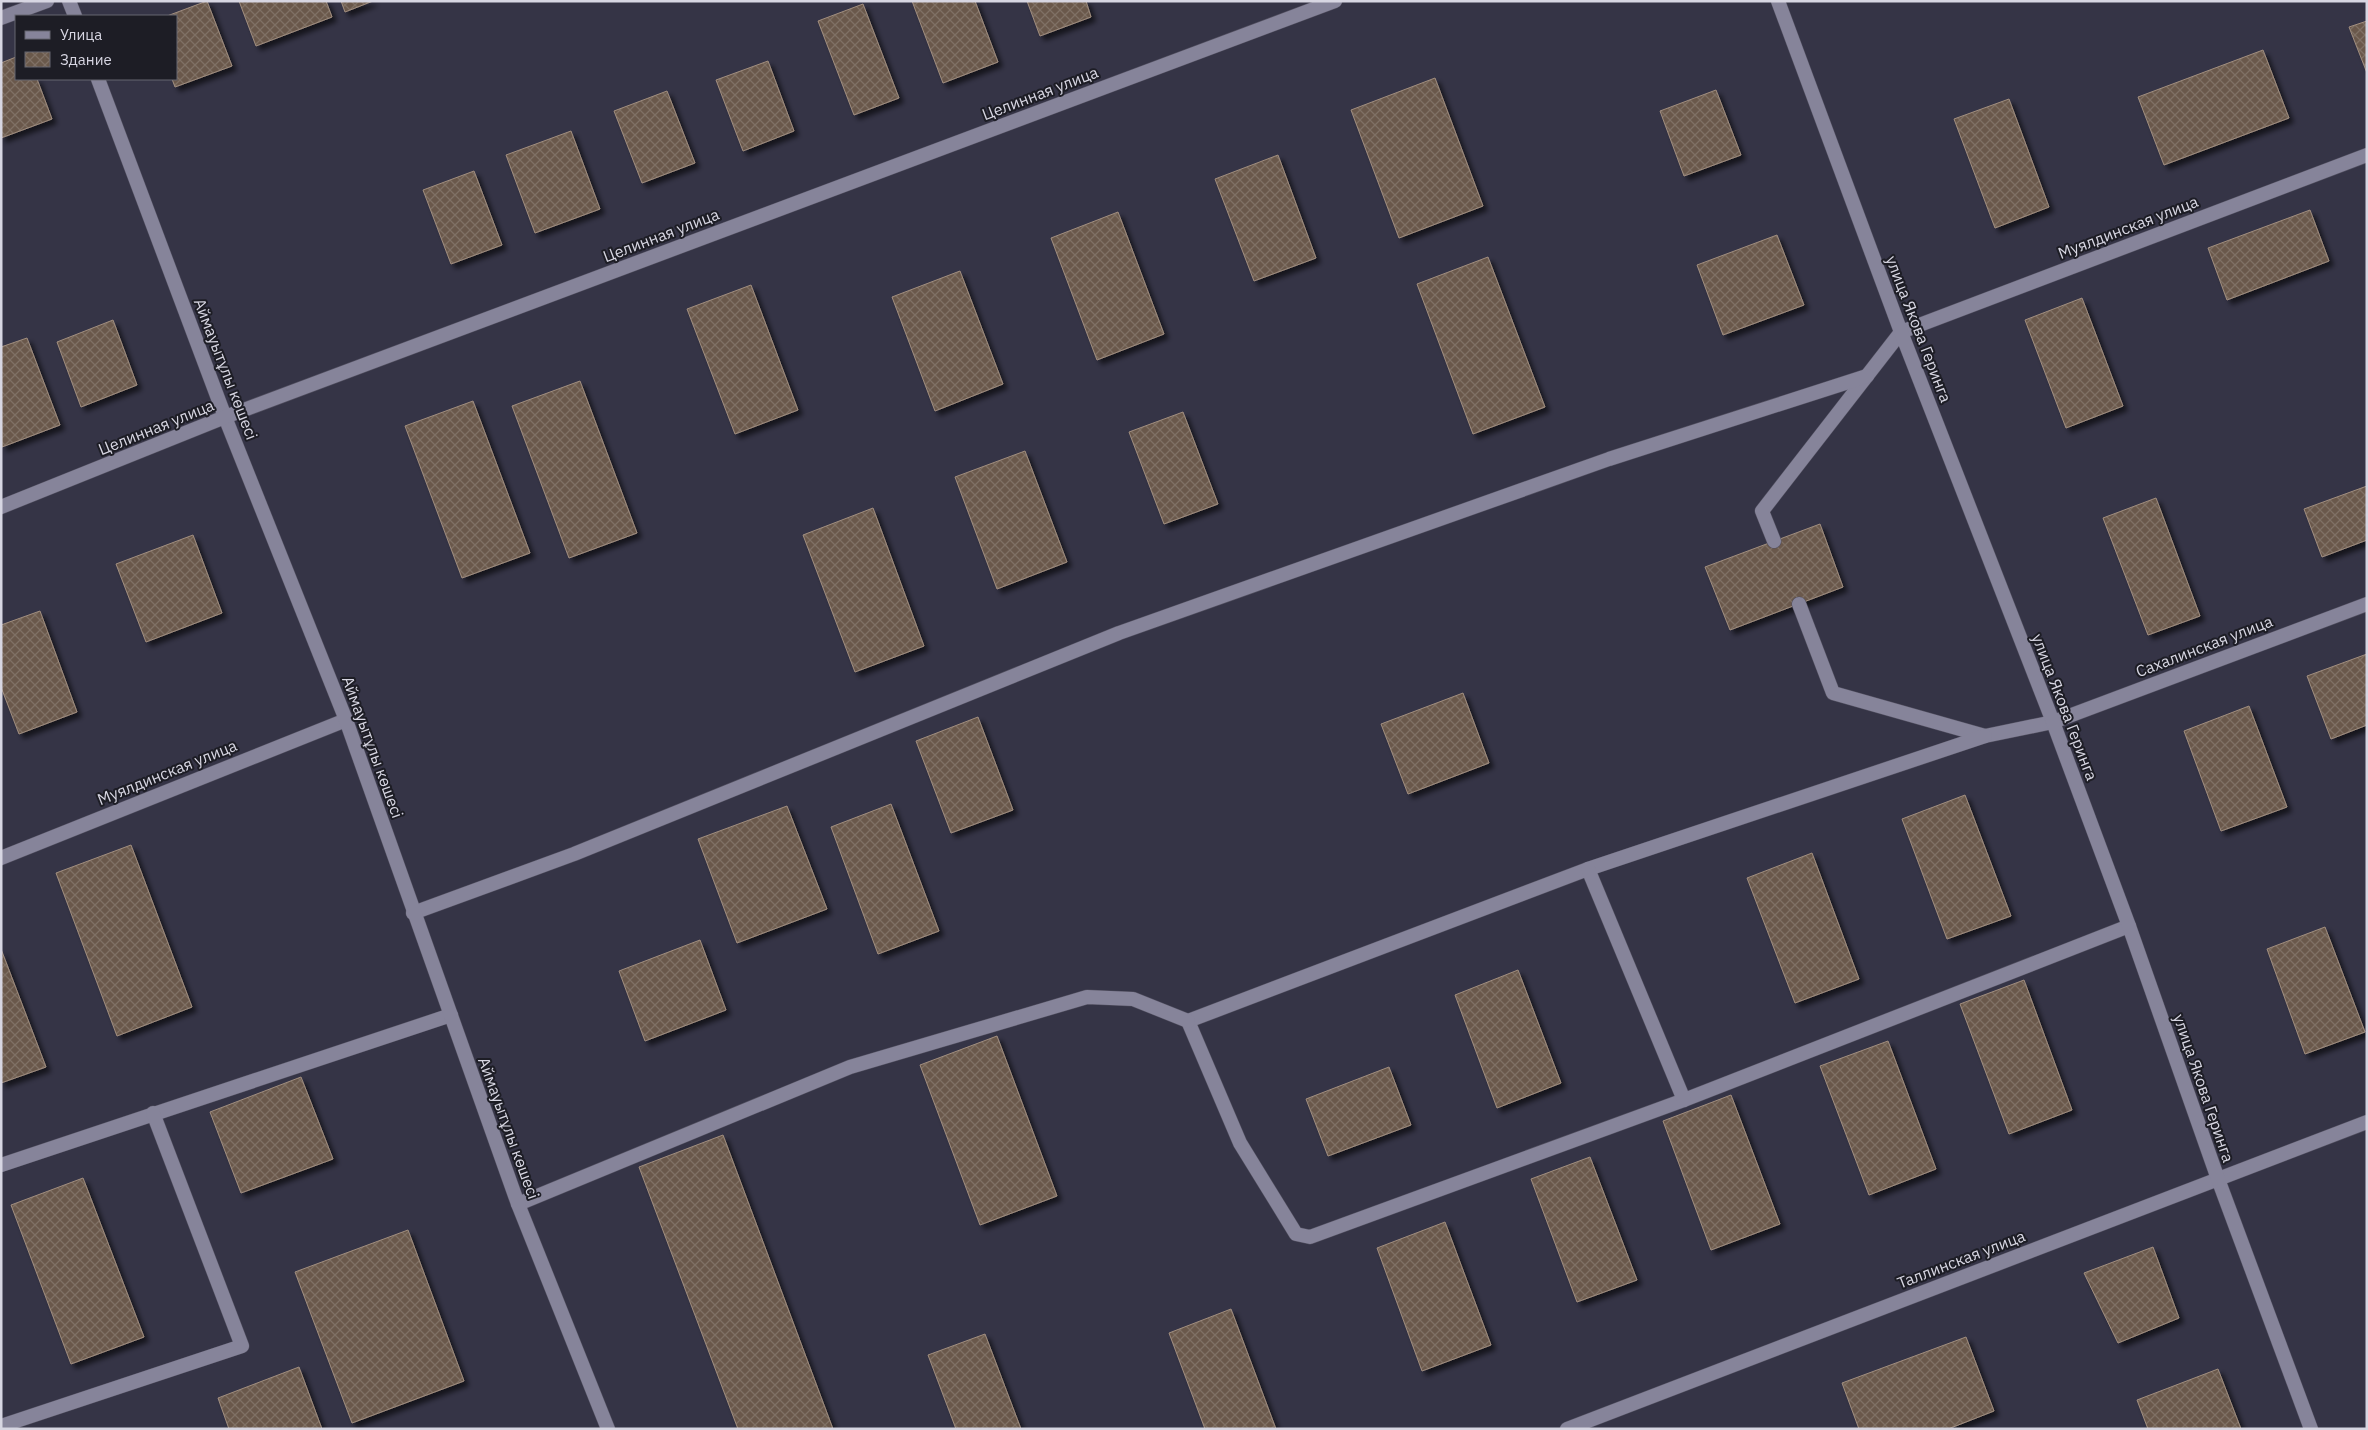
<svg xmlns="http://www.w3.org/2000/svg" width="2368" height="1430" font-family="'IBM Plex Sans',sans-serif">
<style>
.building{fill:url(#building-cross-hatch);stroke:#a18e7f;filter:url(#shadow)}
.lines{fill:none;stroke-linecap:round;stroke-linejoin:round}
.service-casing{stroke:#514f5f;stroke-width:15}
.minor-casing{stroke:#514f5f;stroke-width:15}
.tertiary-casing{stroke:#514f5f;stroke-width:15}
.service{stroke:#86849a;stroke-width:14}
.minor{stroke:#86849a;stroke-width:14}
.tertiary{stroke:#86849a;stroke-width:14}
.labels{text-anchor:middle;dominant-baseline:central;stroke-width:4;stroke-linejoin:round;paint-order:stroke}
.street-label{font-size:16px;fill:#d7d6e2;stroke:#1d1d25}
</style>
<defs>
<pattern id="building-cross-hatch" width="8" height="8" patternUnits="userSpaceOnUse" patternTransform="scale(1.25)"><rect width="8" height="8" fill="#6a594b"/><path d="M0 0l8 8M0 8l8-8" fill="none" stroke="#7f7065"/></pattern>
<filter id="shadow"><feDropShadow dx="4.5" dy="4.5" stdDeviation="2.5" flood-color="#0009"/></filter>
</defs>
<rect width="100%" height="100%" fill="#353446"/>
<g class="building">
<path d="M207,1L232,66L175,87L172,79H176V16H167Z"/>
<path d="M239,1H326L332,17L256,46Z"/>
<path d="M341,1H373L345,12Z"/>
<path d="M912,1H975L998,62L943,83Z"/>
<path d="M1027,1H1086L1091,17L1040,36Z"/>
<path d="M863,4L899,98L854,115L818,21Z"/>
<path d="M2367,21V73L2349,27Z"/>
<path d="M2263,50L2289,118L2164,165L2138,97Z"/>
<path d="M16,57V79H37L52,119L1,138V63Z"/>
<path d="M768,61L794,131L743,151L716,80Z"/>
<path d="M1435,78L1483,206L1399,238L1351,110Z"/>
<path d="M1716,90L1741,155L1684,176L1660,111Z"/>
<path d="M667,91L695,163L642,183L614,111Z"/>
<path d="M2009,99L2049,207L1995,228L1954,119Z"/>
<path d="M571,131L600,209L535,233L506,155Z"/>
<path d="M1278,155L1316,258L1254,281L1215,179Z"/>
<path d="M474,171L502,245L451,264L423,190Z"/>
<path d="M2310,210L2329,261L2227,300L2208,248Z"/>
<path d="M1118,212L1164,334L1097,360L1051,238Z"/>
<path d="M1777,235L1804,305L1723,335L1697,265Z"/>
<path d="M1488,257L1545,407L1473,434L1417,284Z"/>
<path d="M960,271L1003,384L935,411L892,297Z"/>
<path d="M751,285L798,410L735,434L687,309Z"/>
<path d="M2082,298L2123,406L2066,428L2025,320Z"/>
<path d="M113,320L137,385L81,407L57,342Z"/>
<path d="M27,338L60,425L2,447L1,347Z"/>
<path d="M580,381L637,533L569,558L512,406Z"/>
<path d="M473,401L530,553L462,578L405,426Z"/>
<path d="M1183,412L1218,504L1164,524L1129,432Z"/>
<path d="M1025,451L1067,562L997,589L955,477Z"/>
<path d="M2367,486V540L2322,557L2304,509Z"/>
<path d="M2156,498L2200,616L2148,635L2103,518Z"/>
<path d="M873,508L924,646L855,672L803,535Z"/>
<path d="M1820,524L1843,587L1730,630L1705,567Z"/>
<path d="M193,535L222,613L146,642L116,564Z"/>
<path d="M40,611L77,712L19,734L1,687V625Z"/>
<path d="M2367,654V725L2331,739L2307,676Z"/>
<path d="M1463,693L1489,763L1408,794L1381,724Z"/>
<path d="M2249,706L2287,807L2221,831L2184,731Z"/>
<path d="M978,717L1013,810L951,833L916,741Z"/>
<path d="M1965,795L2011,916L1947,939L1902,819Z"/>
<path d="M891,804L939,931L878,954L831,827Z"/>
<path d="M787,806L827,909L737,943L698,839Z"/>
<path d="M131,845L192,1007L117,1036L56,873Z"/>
<path d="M1812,853L1859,979L1795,1003L1747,878Z"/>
<path d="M2325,927L2365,1032L2305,1054L2267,949Z"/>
<path d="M700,940L726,1010L645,1041L619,971Z"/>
<path d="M1,949L46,1067L1,1083Z"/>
<path d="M1518,970L1561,1083L1497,1108L1455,995Z"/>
<path d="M2024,980L2072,1110L2009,1134L1960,1004Z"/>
<path d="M997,1036L1057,1196L980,1225L920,1065Z"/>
<path d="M1888,1041L1936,1169L1869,1195L1820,1066Z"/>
<path d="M1389,1067L1411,1125L1328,1156L1306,1099Z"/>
<path d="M301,1077L333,1159L241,1193L210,1112Z"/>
<path d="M1731,1095L1780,1224L1711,1250L1663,1121Z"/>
<path d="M723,1135L833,1429H738L639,1167Z"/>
<path d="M1590,1157L1637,1280L1577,1302L1531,1179Z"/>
<path d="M83,1178L144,1337L71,1364L11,1205Z"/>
<path d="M1445,1222L1491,1345L1422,1371L1377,1248Z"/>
<path d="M408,1230L464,1381L352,1423L295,1272Z"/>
<path d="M2153,1247L2179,1318L2118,1343L2084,1273Z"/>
<path d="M1231,1309L1276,1429H1205L1169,1333Z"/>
<path d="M985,1334L1021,1429H956L928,1355Z"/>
<path d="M1966,1337L1994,1411L1948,1429H1859L1842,1383Z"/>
<path d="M299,1367L322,1429H229L218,1398Z"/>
<path d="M2218,1369L2241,1429H2148L2137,1400Z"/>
</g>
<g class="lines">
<g class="service-casing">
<g id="service">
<path d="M1774,541L1762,511L1901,332"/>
<path d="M1799,604L1833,693L1985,736L2053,722"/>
<path d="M1985,736L1588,869L1188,1021L1240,1143L1296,1234L1310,1237L1684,1100L2129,926"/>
<path d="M1,858L346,720"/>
<path d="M1588,869L1684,1100"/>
<path d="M413,913L574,854L1119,633L1609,459L1867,376"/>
<path d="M1,1165L451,1015"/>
<path d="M518,1204L850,1067L1087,997L1133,999L1188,1021"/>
<path d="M1,1426L242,1346L153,1113"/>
</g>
</g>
<g class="minor-casing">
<g id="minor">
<path d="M69,1L75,16"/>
<path d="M1,18L47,1"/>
<path d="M98,79L225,417L346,720L518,1204L608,1429"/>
<path d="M1901,332L2367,155"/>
<path d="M1,507L225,417L1335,1"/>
<path d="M2053,722L2367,604"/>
<path d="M1567,1429L2367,1122"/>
</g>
</g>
<g class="tertiary-casing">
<path id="tertiary" d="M1778,1L1901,332L2053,722L2129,926L2218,1179L2311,1429"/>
</g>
<use href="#service" class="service"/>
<use href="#minor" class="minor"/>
<use href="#tertiary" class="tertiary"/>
</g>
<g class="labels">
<g class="street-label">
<text transform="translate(1040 93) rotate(-21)">Целинная улица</text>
<text transform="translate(2128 227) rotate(-21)">Муялдинская улица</text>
<text transform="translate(661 235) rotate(-21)">Целинная улица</text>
<text transform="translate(1919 329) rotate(69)">улица Якова Геринга</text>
<text transform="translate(226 369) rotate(69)">Аймауытұлы көшесі</text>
<text transform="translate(156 427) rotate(-22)">Целинная улица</text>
<text transform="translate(2204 646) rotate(-21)">Сахалинская улица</text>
<text transform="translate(2065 707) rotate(69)">улица Якова Геринга</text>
<text transform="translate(373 747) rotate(70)">Аймауытұлы көшесі</text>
<text transform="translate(167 772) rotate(-22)">Муялдинская улица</text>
<text transform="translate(2204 1088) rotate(71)">улица Якова Геринга</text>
<text transform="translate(509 1128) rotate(70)">Аймауытұлы көшесі</text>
<text transform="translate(1961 1259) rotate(-21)">Таллинская улица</text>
</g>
</g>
<rect width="2368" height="1430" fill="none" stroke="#d7d6e2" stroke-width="5"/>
<rect x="15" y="15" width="162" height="65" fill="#1d1d25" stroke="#676771"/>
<rect x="25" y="31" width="25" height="8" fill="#86849a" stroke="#676771"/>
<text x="60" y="40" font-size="15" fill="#d7d6e2">Улица</text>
<rect x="25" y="52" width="25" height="15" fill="url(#building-cross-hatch)" stroke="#676771"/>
<text x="60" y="65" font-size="15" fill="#d7d6e2">Здание</text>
</svg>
